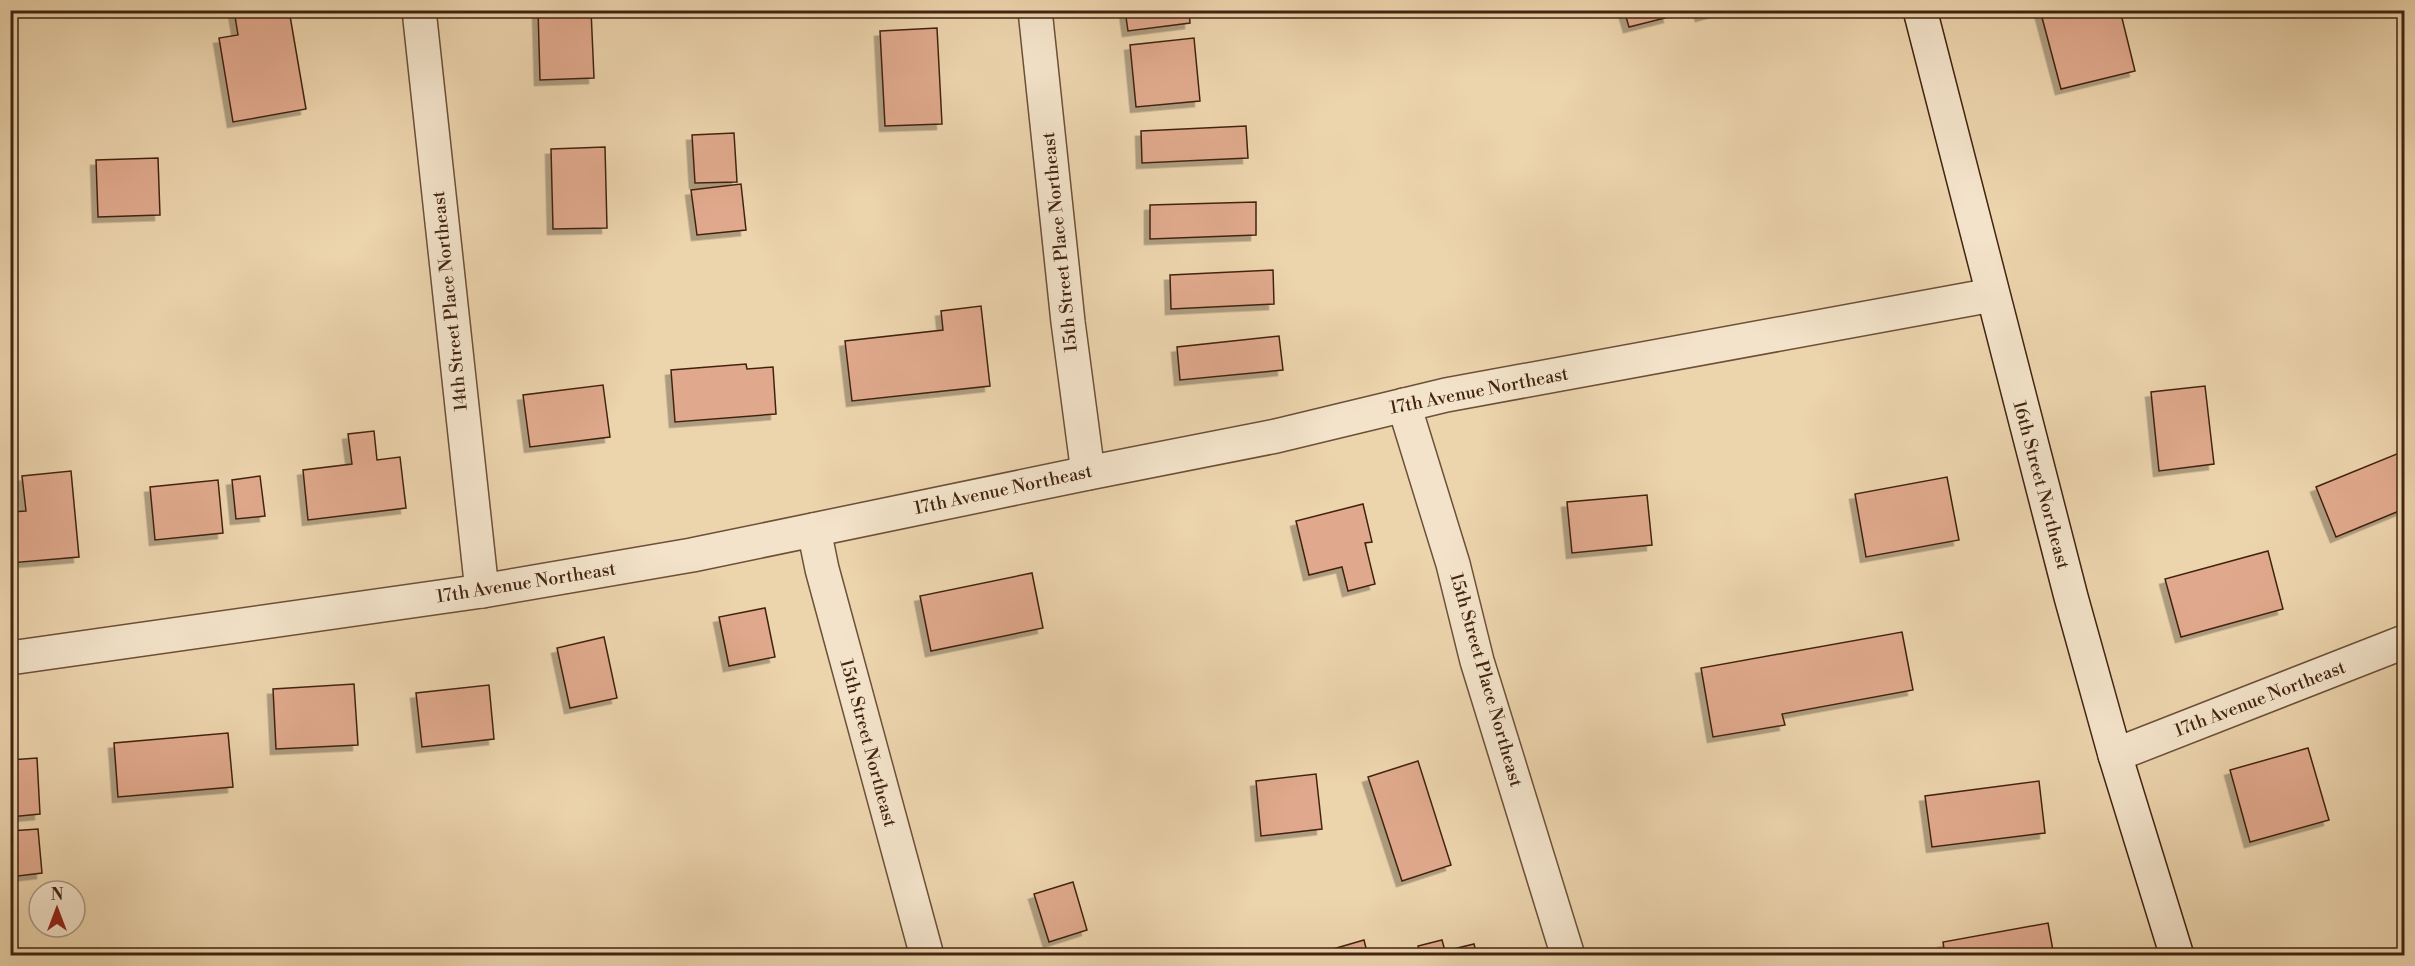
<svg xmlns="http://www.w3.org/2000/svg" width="2415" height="966" font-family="'Libre Bodoni',serif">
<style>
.building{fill:#e0a98d;stroke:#422411;stroke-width:1.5;filter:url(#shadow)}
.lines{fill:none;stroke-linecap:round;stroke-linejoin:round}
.street-casing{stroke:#6c5038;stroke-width:36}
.secondary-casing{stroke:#422411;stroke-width:36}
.street{stroke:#f3e3ca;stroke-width:33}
.secondary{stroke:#f3e3ca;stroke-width:33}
.labels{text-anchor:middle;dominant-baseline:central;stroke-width:4.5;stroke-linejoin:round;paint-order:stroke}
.street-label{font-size:18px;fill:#422411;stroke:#f3e3ca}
</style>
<defs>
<filter id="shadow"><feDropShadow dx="-5.5" dy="5.5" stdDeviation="0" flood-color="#0004"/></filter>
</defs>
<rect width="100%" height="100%" fill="#ecd4ad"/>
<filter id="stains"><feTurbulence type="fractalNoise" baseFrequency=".00333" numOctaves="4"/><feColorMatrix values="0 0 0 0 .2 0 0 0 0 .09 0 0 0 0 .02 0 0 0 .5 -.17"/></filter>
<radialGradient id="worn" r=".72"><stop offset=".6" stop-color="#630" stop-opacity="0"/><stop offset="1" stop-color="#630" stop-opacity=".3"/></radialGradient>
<g class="building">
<path d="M234,10H289L306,109L233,122L219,38L238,35Z"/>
<path d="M538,10H591L594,78L540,80Z"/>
<path d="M1125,10H1189L1190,23L1128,31Z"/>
<path d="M1624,10H1667L1669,17L1629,27Z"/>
<path d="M1699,10H1722L1701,16Z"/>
<path d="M2040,10H2120L2135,71L2061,89Z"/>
<path d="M937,28L942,124L885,126L880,31Z"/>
<path d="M1194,38L1200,101L1136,107L1130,45Z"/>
<path d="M1246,126L1248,158L1142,163L1141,131Z"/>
<path d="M734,133L737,182L695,183L692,135Z"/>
<path d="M605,147L607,228L553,229L551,149Z"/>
<path d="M158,158L160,215L98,217L96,160Z"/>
<path d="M741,184L746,230L697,235L691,190Z"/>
<path d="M1256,202V235L1150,239V205Z"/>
<path d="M1273,270L1274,304L1171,309L1170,275Z"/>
<path d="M981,306L990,386L852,401L845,341L943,330L941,311Z"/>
<path d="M1279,336L1283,370L1180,380L1177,347Z"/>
<path d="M746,364L747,369L773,367L776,414L675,422L671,370Z"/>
<path d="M603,385L610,437L530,447L523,395Z"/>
<path d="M2205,386L2214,464L2159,471L2151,392Z"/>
<path d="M374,431L377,460L400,457L406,508L308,520L303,470L352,464L348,434Z"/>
<path d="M2404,451V509L2336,537L2316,487Z"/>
<path d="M71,471L79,557L10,563V512L26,511L22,476Z"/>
<path d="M260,476L265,516L236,519L232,480Z"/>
<path d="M1947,477L1959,540L1866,557L1855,494Z"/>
<path d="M218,480L223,533L155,540L150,487Z"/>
<path d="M1647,495L1652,545L1572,553L1567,502Z"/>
<path d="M1363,504L1372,542L1365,543L1375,584L1348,591L1342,567L1309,575L1296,521Z"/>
<path d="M2268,551L2283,609L2181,637L2165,579Z"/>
<path d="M1032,573L1043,628L931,651L920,596Z"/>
<path d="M765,608L775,657L729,666L719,617Z"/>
<path d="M1902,632L1913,690L1782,714L1785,725L1713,737L1701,668Z"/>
<path d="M604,637L617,698L570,708L557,648Z"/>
<path d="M354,684L358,745L276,749L273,689Z"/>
<path d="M489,685L494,739L422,747L416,693Z"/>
<path d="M228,733L233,787L118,797L114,743Z"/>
<path d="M2308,748L2329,820L2250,842L2230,770Z"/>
<path d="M37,758L40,814L10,817V760Z"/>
<path d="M1418,761L1451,865L1402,881L1368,777Z"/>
<path d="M1316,774L1322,829L1261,836L1256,781Z"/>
<path d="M2039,781L2045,833L1932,847L1925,796Z"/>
<path d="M38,829L42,873L10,877V831Z"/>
<path d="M1073,882L1087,930L1049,942L1034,894Z"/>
<path d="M2048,923L2054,956H1945L1943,942Z"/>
<path d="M1364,940L1368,956H1309Z"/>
<path d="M1442,940L1445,951L1474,944L1477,956H1421L1418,946Z"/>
</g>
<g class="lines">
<g class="street-casing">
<g id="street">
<path d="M419,10L482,591"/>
<path d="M1035,10L1068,322L1088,473"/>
<path d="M1404,405L1453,564L1477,661L1568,956"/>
<path d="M814,530L822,569L927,956"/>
<path d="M10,658L482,591L692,555L1088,473L1276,436L1446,395L1992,295"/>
<path d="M2115,755L2404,642"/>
</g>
</g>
<g class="secondary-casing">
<path id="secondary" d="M1920,10L2071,597L2115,755L2177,956"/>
</g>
<use href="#street" class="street"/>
<use href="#secondary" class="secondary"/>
</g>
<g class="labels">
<g class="street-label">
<text transform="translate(1060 242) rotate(-96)">15th Street Place Northeast</text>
<text transform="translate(450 301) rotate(-96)">14th Street Place Northeast</text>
<text transform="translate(1479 391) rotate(-11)">17th Avenue Northeast</text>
<text transform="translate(2041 485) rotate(75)">16th Street Northeast</text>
<text transform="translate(1003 490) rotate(-12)">17th Avenue Northeast</text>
<text transform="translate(526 583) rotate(-9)">17th Avenue Northeast</text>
<text transform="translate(1486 680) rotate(74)">15th Street Place Northeast</text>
<text transform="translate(2260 699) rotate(-21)">17th Avenue Northeast</text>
<text transform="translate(868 743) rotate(75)">15th Street Northeast</text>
</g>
</g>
<rect width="2415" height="966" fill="none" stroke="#ecd4ad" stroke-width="36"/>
<rect x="12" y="12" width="2391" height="942" fill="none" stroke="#422411" stroke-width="3"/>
<rect x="18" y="18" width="2379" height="930" fill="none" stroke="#422411" stroke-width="1.5"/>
<g transform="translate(57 909)"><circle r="28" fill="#f3e3ca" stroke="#ac9780" stroke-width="1.5"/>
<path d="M0-4.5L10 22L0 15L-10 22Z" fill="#8f2418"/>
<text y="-9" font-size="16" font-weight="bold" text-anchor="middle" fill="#422411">N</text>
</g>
<rect width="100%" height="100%" filter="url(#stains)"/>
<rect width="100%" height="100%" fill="url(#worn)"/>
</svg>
